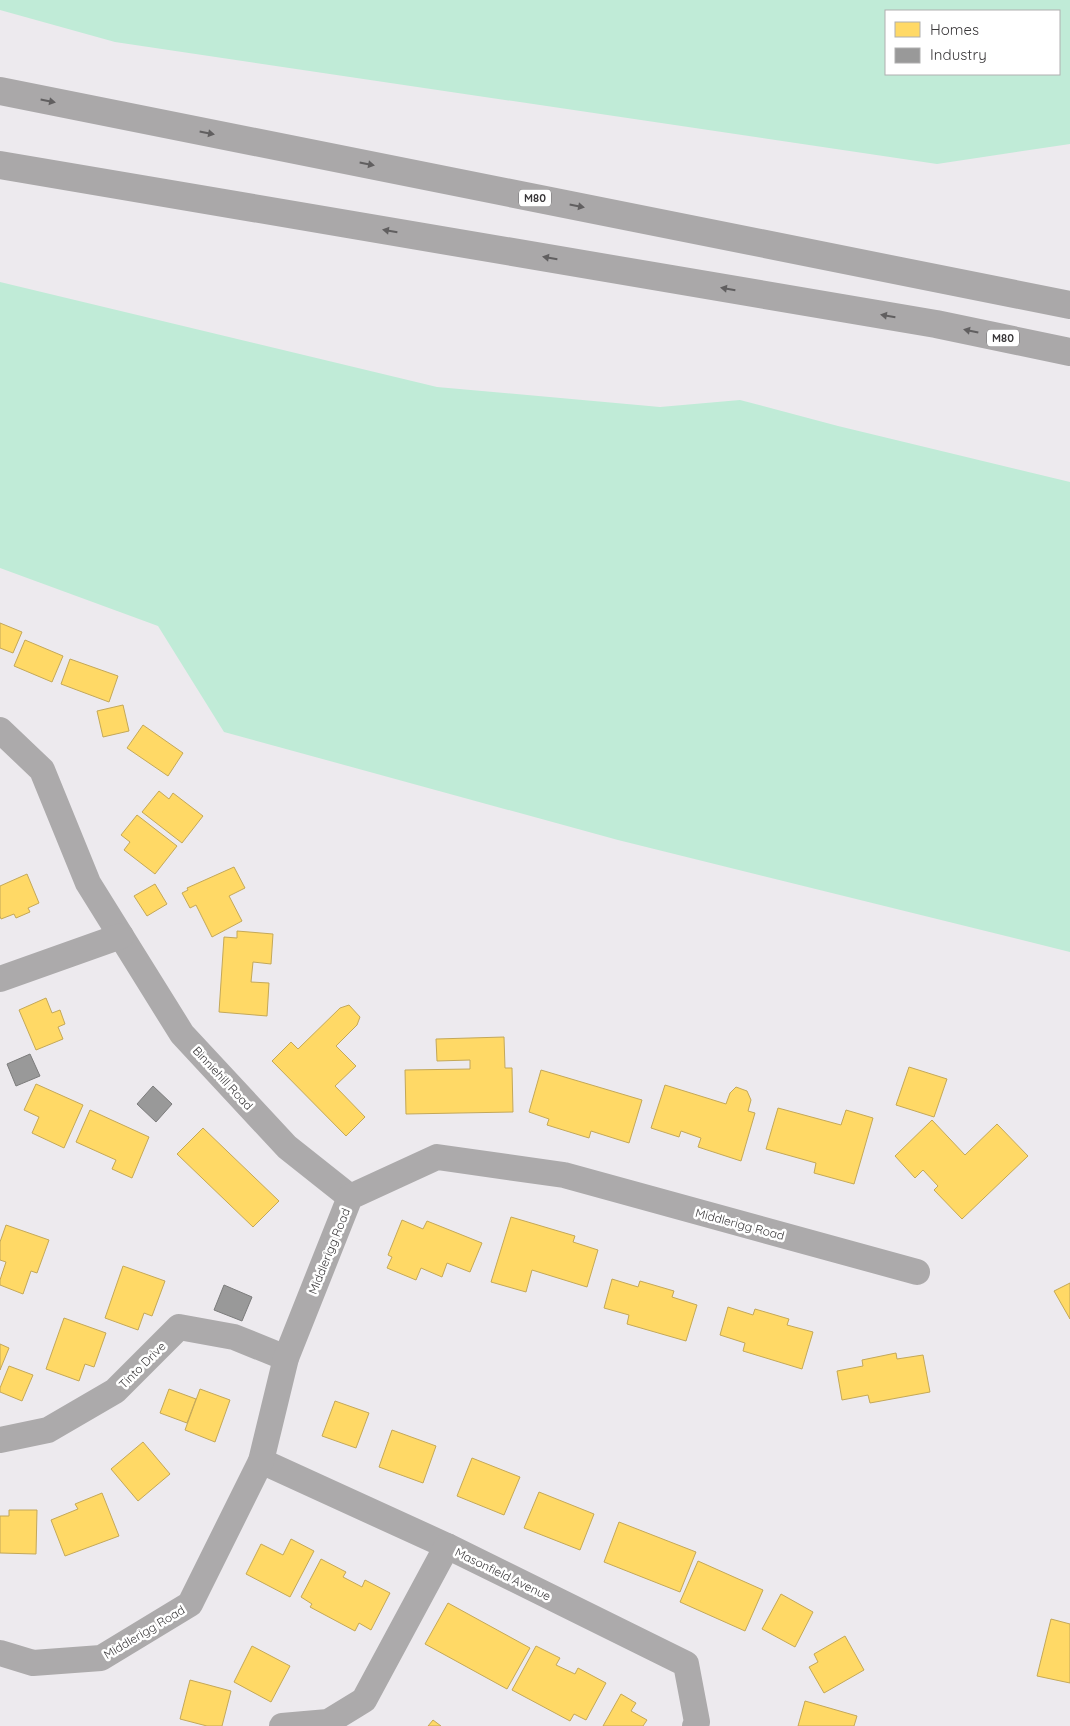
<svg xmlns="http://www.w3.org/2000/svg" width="1070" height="1726" font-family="Quicksand,sans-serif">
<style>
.green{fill:#c0ebd7;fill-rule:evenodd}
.homes{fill:#ffd966;stroke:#c4a858}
.industry{fill:#999;stroke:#7c7c7c}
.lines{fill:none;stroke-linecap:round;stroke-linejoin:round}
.street{stroke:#acaaab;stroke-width:26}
.highway{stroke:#aaa8a9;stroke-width:28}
.oneway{fill:#615f60}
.labels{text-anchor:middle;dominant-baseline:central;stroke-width:5;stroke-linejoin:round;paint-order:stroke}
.shield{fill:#fff;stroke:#747374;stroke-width:1}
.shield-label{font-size:11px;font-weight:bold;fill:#393739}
.street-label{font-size:12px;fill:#393739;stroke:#fff}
</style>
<rect width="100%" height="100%" fill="#edeaee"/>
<g class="green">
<path d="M0,0H1070V144L937,164L115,42L0,10ZM1059,11V74H886V11Z"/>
<path d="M0,282L437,387L660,407L740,400L838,426L1070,482V952L618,840L224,732L158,626L0,568Z"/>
</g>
<g class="homes">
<path d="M0,623L22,632L13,653L0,648Z"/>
<path d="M25,640L63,656L52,682L14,666Z"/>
<path d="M70,659L118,676L109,702L61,684Z"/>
<path d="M123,705L129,731L103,737L97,711Z"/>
<path d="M143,725L183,753L168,776L127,748Z"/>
<path d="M159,791L169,799L173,793L203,816L182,843L142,812Z"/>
<path d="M137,815L177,846L155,874L124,850L130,842L121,835Z"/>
<path d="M234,867L245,888L229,896L242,921L212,937L196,905L190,908L182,893L188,890L187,888Z"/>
<path d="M27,874L39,903L28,908L30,912L16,918L14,914L1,919L0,916V886Z"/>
<path d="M155,884L167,904L147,916L134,896Z"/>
<path d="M237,931L273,934L271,964L253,962L251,982L269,983L267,1016L219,1012L224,937L237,938Z"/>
<path d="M46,998L52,1013L60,1010L65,1024L58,1027L63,1039L36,1050L19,1010Z"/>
<path d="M349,1005L360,1017L357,1025L336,1046L356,1066L335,1086L365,1117L346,1136L272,1061L291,1042L298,1049L340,1008Z"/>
<path d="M504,1037L505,1068H512L513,1112L406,1114L405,1070L470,1069V1060L437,1061L436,1039Z"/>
<path d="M909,1067L947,1079L934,1117L896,1105Z"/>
<path d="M541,1070L642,1100L629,1143L591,1131L589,1138L547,1125L549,1119L529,1112Z"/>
<path d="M36,1084L83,1105L64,1148L32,1133L39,1117L24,1110Z"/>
<path d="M665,1085L726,1104L730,1093L736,1087L747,1091L751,1100L748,1111L755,1113L741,1161L698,1147L701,1138L681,1131L679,1137L651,1128Z"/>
<path d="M778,1108L841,1125L846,1110L873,1118L854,1184L814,1173L816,1163L766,1149Z"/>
<path d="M90,1110L149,1137L132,1178L112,1169L116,1160L76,1142Z"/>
<path d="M932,1120L965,1155L997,1124L1028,1156L962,1219L934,1190L938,1186L923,1170L915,1178L895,1156Z"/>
<path d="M203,1128L279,1201L253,1227L177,1154Z"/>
<path d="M511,1217L575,1236L573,1242L598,1250L587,1287L532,1270L526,1292L491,1282Z"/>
<path d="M402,1220L423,1229L427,1221L482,1243L470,1272L447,1263L442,1277L421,1268L416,1280L387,1268L392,1257L388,1255Z"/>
<path d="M6,1225L49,1240L37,1273L31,1271L23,1294L0,1285V1280L6,1262L0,1260V1242Z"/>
<path d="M123,1266L165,1281L152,1316L144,1313L138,1330L105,1318Z"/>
<path d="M612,1279L638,1287L640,1281L674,1291L672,1297L697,1305L686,1341L627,1324L629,1315L604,1308Z"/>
<path d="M1070,1283V1319L1054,1291Z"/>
<path d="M728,1307L753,1315L755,1309L789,1319L787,1325L813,1332L802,1369L743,1351L745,1343L720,1335Z"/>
<path d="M64,1318L106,1333L94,1367L85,1364L79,1381L46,1369Z"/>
<path d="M0,1344L9,1348L0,1370Z"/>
<path d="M896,1353L897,1359L923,1355L930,1392L870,1403L868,1395L842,1400L837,1371L863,1366L862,1360Z"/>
<path d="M9,1366L33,1375L22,1401L0,1392V1388Z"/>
<path d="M169,1389L196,1399L187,1423L160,1413Z"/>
<path d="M200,1389L230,1400L215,1442L185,1430Z"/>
<path d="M335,1401L369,1413L356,1448L322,1436Z"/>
<path d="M392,1430L436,1446L423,1483L379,1467Z"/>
<path d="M143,1442L170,1474L138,1501L111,1469Z"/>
<path d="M472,1458L520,1477L504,1515L457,1496Z"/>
<path d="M539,1492L594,1514L580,1550L524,1528Z"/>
<path d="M102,1493L119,1536L65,1556L51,1520L78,1509L75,1504Z"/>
<path d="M9,1510H37L36,1554L0,1553V1516H9Z"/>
<path d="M619,1522L696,1552L680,1592L604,1562Z"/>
<path d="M291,1539L314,1551L290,1597L246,1574L261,1544L283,1555Z"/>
<path d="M321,1559L346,1572L343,1577L362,1587L365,1580L390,1593L371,1630L359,1623L355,1631L310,1607L312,1604L301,1597Z"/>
<path d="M698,1561L763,1590L745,1631L680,1602Z"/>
<path d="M781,1594L813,1612L795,1647L762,1629Z"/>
<path d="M448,1603L530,1648L507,1689L425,1644Z"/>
<path d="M1051,1619L1070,1624V1683L1037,1676Z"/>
<path d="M845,1636L864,1670L824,1693L809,1667L818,1662L814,1654Z"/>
<path d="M252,1646L290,1666L271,1702L234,1682Z"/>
<path d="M536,1646L560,1658L556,1665L575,1674L578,1668L606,1683L586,1720L574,1714L570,1721L512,1690Z"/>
<path d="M190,1680L231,1691L222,1726H207L180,1719Z"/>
<path d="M621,1694L636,1703L631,1711L647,1720L643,1726H603Z"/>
<path d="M805,1701L857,1716L854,1726H798Z"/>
<path d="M433,1720L441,1726H428Z"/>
</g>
<g class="industry">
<path d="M30,1054L40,1076L16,1086L7,1064Z"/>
<path d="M153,1086L172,1104L156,1122L137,1104Z"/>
<path d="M224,1285L252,1297L242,1321L214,1310Z"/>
</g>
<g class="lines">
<g class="street">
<path d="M0,730L42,770L88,883L182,1034L287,1147L350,1197"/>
<path d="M0,979L121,936"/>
<path d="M0,1440L48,1430L115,1391L179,1327L234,1337L286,1358"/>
<path d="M261,1461L447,1546L686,1664L697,1722L695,1726"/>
<path d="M0,1653L33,1663L101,1658L190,1604L261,1461L286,1358L350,1197L437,1157L564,1175L917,1272"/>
<path d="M282,1726L328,1722L364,1700L447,1546"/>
</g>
<g class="highway">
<path d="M0,91L1070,305"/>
<path d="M0,165L936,324L1070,352"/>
</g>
</g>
<defs><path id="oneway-solid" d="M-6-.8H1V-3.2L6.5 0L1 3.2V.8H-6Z" transform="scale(1.25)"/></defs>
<g class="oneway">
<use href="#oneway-solid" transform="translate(48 101) rotate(11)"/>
<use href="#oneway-solid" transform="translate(207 133) rotate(11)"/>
<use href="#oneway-solid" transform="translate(367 164) rotate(11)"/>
<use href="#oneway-solid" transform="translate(577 206) rotate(11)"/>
<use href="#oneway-solid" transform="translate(390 231) rotate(-170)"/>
<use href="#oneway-solid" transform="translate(550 258) rotate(-170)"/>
<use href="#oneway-solid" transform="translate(728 289) rotate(-170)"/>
<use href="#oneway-solid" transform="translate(888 316) rotate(-170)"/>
<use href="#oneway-solid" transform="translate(971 331) rotate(-168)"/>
</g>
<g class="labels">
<g class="shield">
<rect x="519" y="189.5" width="32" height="17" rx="4"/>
<rect x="987" y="329.5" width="32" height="17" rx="4"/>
</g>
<g class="shield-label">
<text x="535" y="198">M80</text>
<text x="1003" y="338">M80</text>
</g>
<g class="street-label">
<text transform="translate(223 1078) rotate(47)">Binniehill Road</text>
<text transform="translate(740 1224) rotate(15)">Middlerigg Road</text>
<text transform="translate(329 1251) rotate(-68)">Middlerigg Road</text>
<text transform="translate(142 1365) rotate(-45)">Tinto Drive</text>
<text transform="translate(503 1574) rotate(26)">Masonfield Avenue</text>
<text transform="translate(144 1632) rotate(-31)">Middlerigg Road</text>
</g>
</g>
<rect x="885" y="10" width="175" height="65" fill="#ffffff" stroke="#b0afb0"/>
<rect x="895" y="22" width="25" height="15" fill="#ffd966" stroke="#b0afb0"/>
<text x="930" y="35" font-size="15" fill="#393739">Homes</text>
<rect x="895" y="48" width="25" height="15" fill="#999999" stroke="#b0afb0"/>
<text x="930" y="60" font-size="15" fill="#393739">Industry</text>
</svg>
